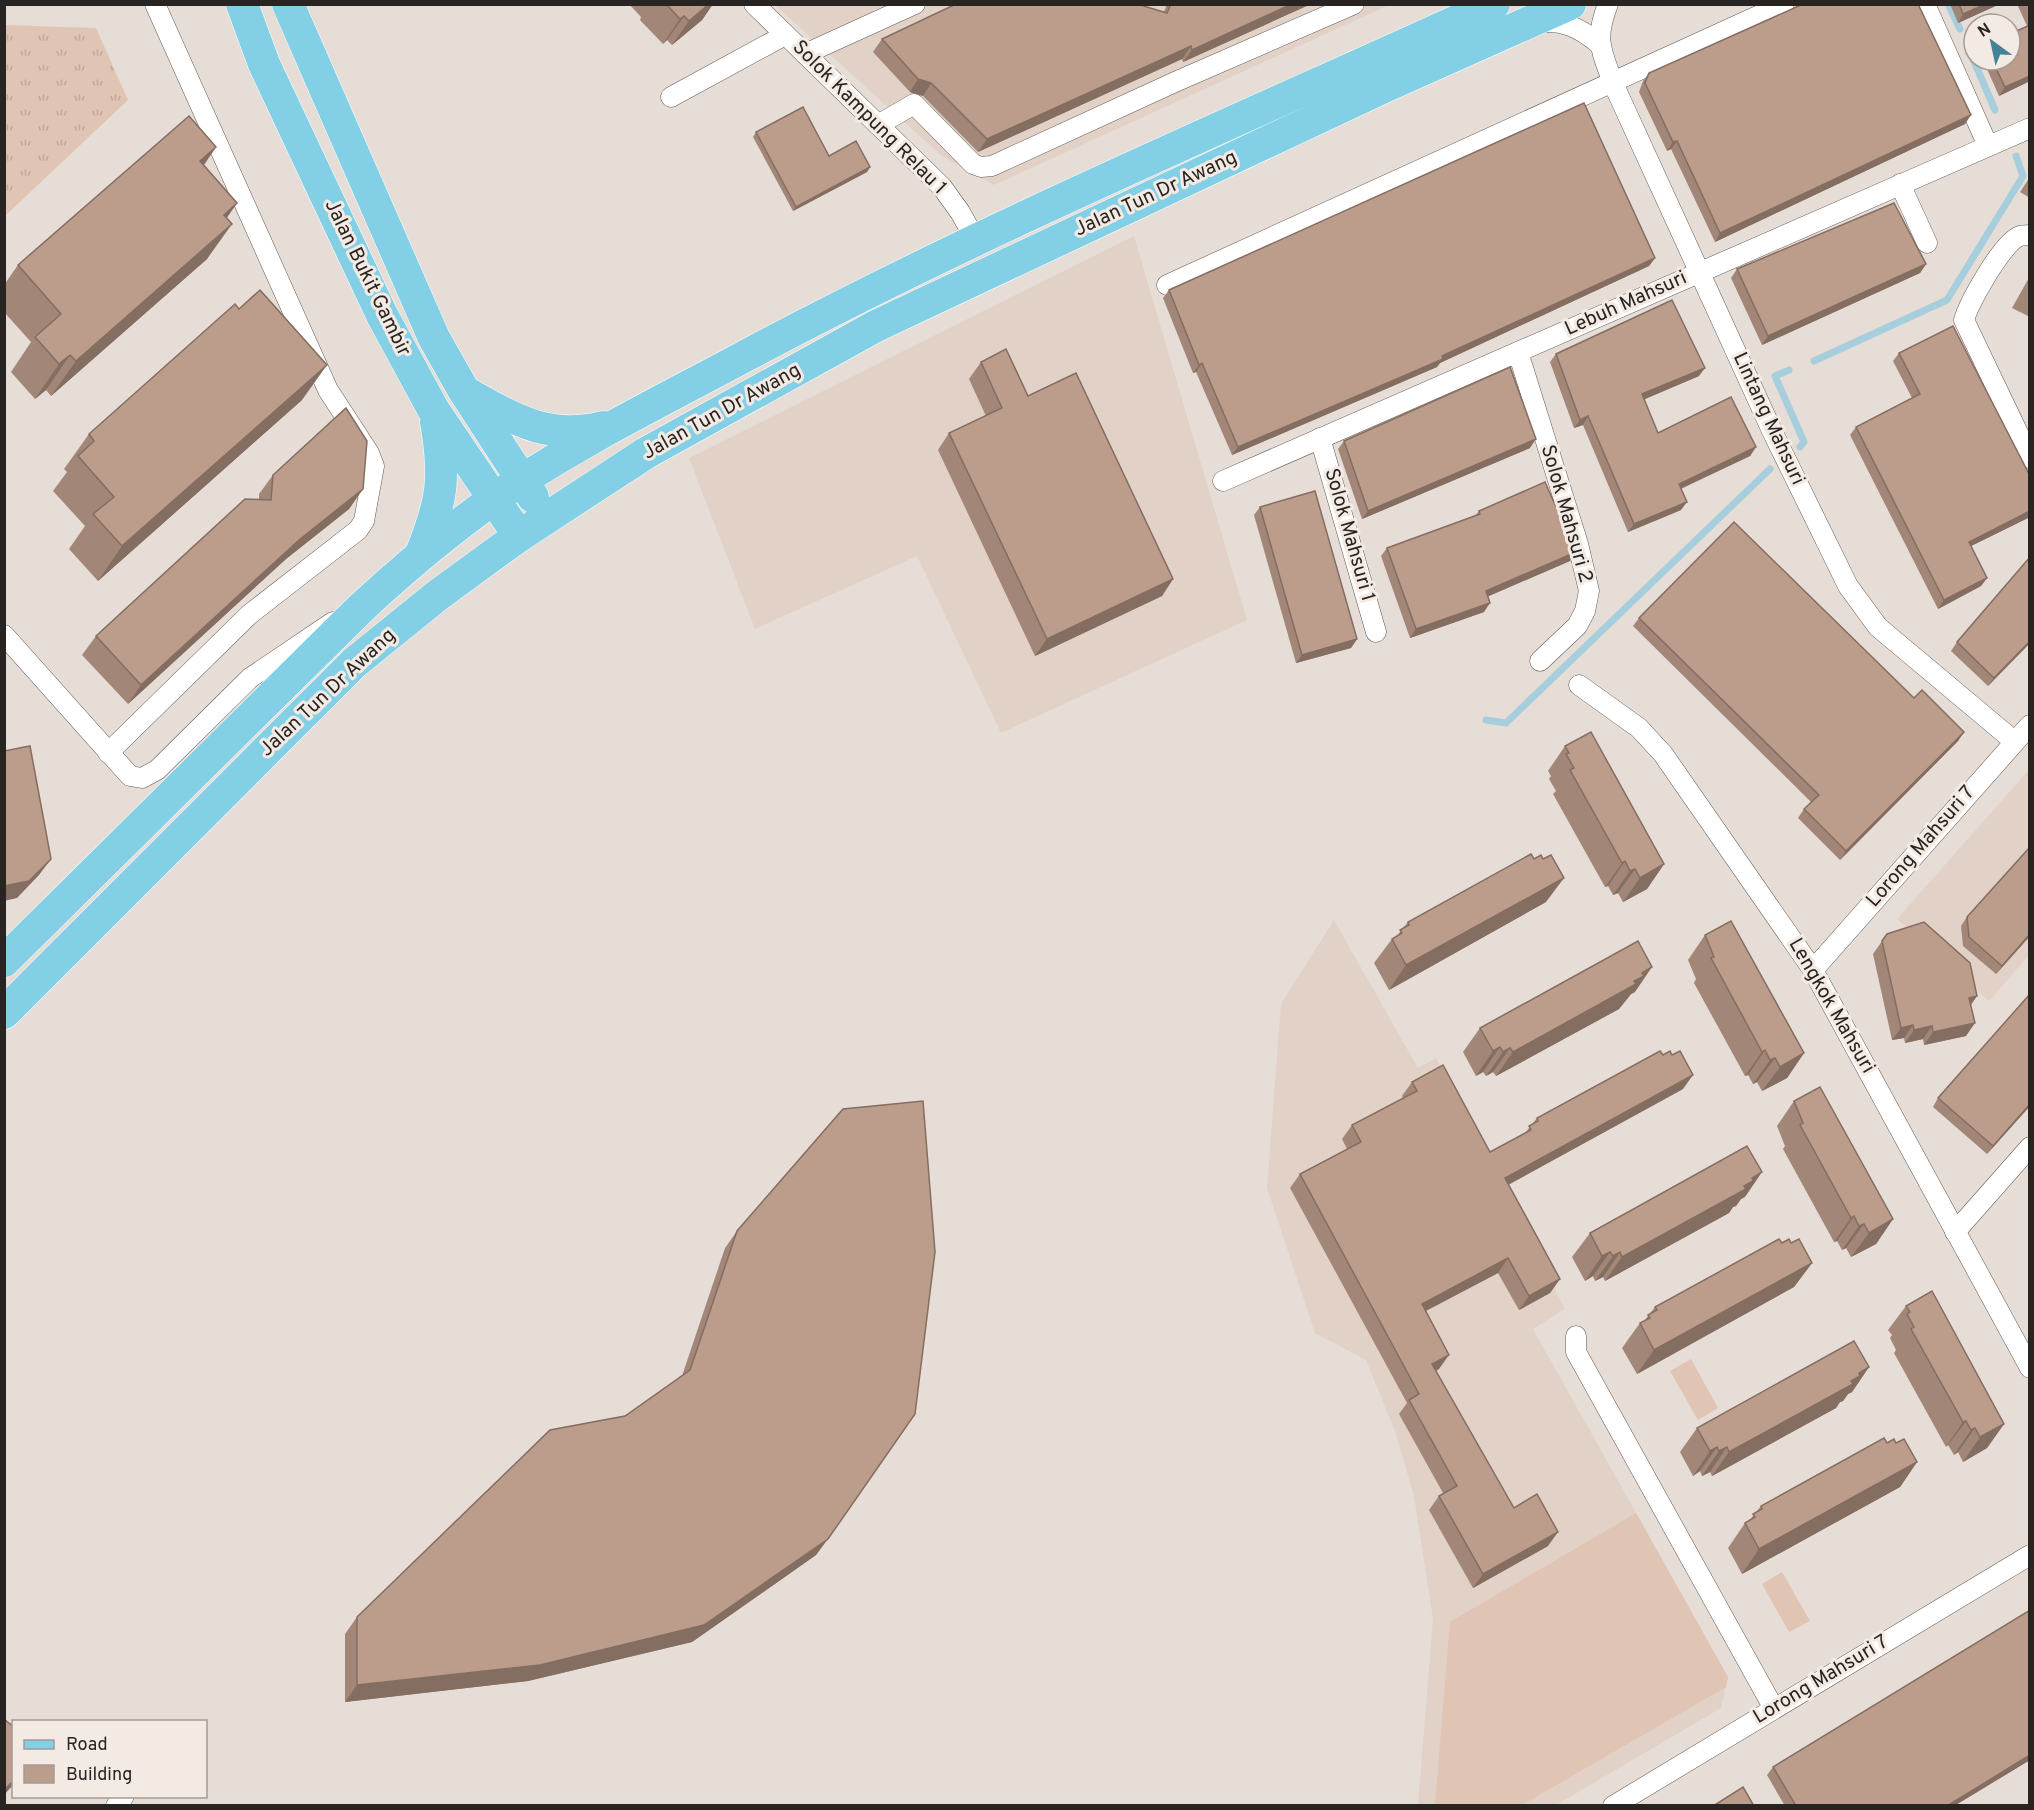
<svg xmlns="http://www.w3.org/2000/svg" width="2034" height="1810" font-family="Overpass,sans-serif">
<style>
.built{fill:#e2d1c7}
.grass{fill:url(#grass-tufts)}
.garden{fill:#e0c4b4}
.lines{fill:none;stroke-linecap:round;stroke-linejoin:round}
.stream{stroke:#a7cedc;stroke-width:7}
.street-casing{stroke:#625a55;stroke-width:21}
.primary-casing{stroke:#fff;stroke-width:33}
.street{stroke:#fff;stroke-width:20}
.primary{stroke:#83d0e6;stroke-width:32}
.wall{fill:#a28677}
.shaded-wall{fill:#846d61}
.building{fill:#bc9c8a;stroke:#846d61;stroke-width:1.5}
.labels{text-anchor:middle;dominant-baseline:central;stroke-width:6;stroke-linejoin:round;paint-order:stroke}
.street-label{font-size:20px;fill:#282422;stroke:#f4eae4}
</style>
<defs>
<pattern id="grass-tufts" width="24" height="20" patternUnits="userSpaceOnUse" patternTransform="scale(1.5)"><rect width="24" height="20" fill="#e0c4b4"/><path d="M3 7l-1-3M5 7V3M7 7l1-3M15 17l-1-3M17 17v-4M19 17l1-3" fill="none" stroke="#c0a89a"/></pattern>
</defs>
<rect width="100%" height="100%" fill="#e7ddd7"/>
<g class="built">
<path d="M775,5H1389L994,185L942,156Z"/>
<path d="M1134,236L1247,620L1001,733L917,556L755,629L689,458Z"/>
<path d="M2029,770V955L1989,1001L1897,919Z"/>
<path d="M1334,920L1418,1068L1436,1058L1565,1309L1533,1329L1728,1677L1721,1708L1556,1805H1418L1433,1619L1414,1496L1395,1431L1366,1360L1315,1333L1267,1188L1281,1004Z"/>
</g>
<path class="grass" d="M5,25L96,28L128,100L5,216Z"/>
<g class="garden">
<path d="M1691,1359L1718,1408L1698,1420L1670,1371Z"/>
<path d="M1636,1513L1728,1677L1726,1687L1522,1805H1435L1450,1622Z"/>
<path d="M1782,1572L1810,1621L1789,1632L1762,1584Z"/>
</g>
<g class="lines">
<g class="stream">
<path d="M1948,4L1960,29"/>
<path d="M1973,59L1995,110"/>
<path d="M1814,361L1947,300L2023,176L2016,156"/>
<path d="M1789,370L1775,376L1804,442L1800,447"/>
<path d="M1486,720L1506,723L1770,469"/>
</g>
<g class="street-casing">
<g id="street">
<path d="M754,4L942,187L960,212L975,239"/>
<path d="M1608,4C1594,40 1601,49 1613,83L1773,433L1848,586L1878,627L2014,741"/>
<path d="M1925,4L1988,146"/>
<path d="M1538,23C1562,19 1580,28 1598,43"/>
<path d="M805,54L915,4"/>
<path d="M671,97L785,35"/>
<path d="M878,125L914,104L973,164L981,167L992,166L1175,82L1354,4"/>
<path d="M1900,184L1927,243"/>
<path d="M2030,235C2026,235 2023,235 2020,236C2003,241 1969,303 1964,320L2030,458"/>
<path d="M1167,285L1784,4"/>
<path d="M1518,352L1578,544L1589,591L1585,611L1577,626L1540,661"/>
<path d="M1320,438L1376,632"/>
<path d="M1223,481L2030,128"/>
<path d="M4,635L130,776L142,778L157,770L250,678L333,622"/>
<path d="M1579,685L1639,728L1663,754L1813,970L2030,1368"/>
<path d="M108,753L250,614L358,530L364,521L374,466L369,453L328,390L155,4"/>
<path d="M1813,970L2030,725"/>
<path d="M1955,1232L2030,1147"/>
<path d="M1576,1336V1352L1773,1707"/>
<path d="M116,1806L124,1796"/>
<path d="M1613,1806L2030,1555"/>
</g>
</g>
<g class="primary-casing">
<g id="primary">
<path d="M242,4L264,64L382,315L433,409L519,536"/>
<path d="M288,4L434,338L464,391L533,497"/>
<path d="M467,393C514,419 547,441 603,427"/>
<path d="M421,554C442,501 446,478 436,422"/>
<path d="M4,961L360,609C403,569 447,532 495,498C575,443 664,400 749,354C991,225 1245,118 1494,4"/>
<path d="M4,1013L354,663L438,595L519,536L646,453L876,326L1386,86L1570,4"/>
</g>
</g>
<use href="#street" class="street"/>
<use href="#primary" class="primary"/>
</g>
<g class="wall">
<path d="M629,4H713L702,20L672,45L667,40L663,44L640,20L641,17Z"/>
<path d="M1167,4H1311L1183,62L1182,59L978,152L923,96L910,92L873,52L882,39L1164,12Z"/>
<path d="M1950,4H2000L1958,23Z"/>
<path d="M2017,4H2030V81L1999,96L1983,60H2010L2027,26Z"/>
<path d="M1649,73L1965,124L1715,242L1671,149L1667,151L1639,92L1643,81Z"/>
<path d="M756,132L829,156L870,167L867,172L793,211L753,137Z"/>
<path d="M216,147L204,165L237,203L226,218L207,259L51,396L46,390L35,399L11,372L31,342L4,312V285L18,265Z"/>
<path d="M2030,177V198L2020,192Z"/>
<path d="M1655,258L1649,266L1440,363L1437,367L1232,455L1196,372L1193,373L1163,298L1169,290Z"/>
<path d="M1926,264L1920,273L1762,345L1731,278L1737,269Z"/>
<path d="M2030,276V317L2012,308Z"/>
<path d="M1899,353L2030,476V517L1971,546L1987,578L1981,586L1938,609L1850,435L1856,427L1912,398L1893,361Z"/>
<path d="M1556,354L1699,376L1644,399L1658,433L1756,447L1750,456L1681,489V510L1628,532L1583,425L1574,428L1550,362Z"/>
<path d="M981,362L1028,396L1173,579L1162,596L1035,656L938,450L949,433L986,416L969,379Z"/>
<path d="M302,400L98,581L69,549L85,526L53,491L67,472L64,469L89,434Z"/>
<path d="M1344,441L1530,448L1362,519L1338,449Z"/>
<path d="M273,475L363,489L349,509L286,559L128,704L82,655L96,636L259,499V494Z"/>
<path d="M1260,507L1357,639L1351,648L1296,663L1254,515Z"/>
<path d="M1479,511L1576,552L1570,561L1487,596L1484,612L1410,638L1381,556L1387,548L1475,516Z"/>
<path d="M1639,618L1914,698L1964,732L1958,741L1840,860L1798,818L1804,809L1811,802L1633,626Z"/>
<path d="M1957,642L2030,643L1988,686L1951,651Z"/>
<path d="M1565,746L1664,864L1647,889L1623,902L1618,893L1613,895L1608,886L1605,887L1553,794L1556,791L1549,779L1551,776L1548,771Z"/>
<path d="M1546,902L1389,990L1374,963L1392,939L1396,937L1408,922Z"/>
<path d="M1967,917L2030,936L1996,974L1963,946L1961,926Z"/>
<path d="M1887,934L1977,996L1971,1005L1966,1036L1924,1045L1923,1039L1905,1043L1904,1038L1892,1040L1873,954Z"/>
<path d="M1705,935L1804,1053L1787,1078L1762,1091L1757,1082L1753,1084L1748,1075L1745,1076L1694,983L1696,979L1688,960Z"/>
<path d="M1635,992L1631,994L1619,1009L1496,1076L1493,1072L1486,1076L1483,1072L1476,1076L1463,1052L1480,1028Z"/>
<path d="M2030,994V1106L1987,1154L1933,1107L1938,1098Z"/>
<path d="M1412,1082L1490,1152L1525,1133L1537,1118L1683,1089L1508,1185L1560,1279L1550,1293L1519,1310L1498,1273L1426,1311L1439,1369L1436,1371L1514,1508L1548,1546L1473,1588L1429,1510L1439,1496L1443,1493L1399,1414L1407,1403L1290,1188L1300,1174L1347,1149L1342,1139L1352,1125L1403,1098L1402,1096Z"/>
<path d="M1794,1101L1893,1219L1876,1244L1851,1257L1846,1248L1842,1250L1837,1241L1834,1242L1783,1149L1785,1146L1777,1126Z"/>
<path d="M1745,1197L1741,1199L1736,1206L1733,1207L1729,1213L1605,1281L1603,1277L1595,1281L1593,1276L1585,1281L1572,1257L1590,1233Z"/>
<path d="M737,1231L915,1414L816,1555L692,1642L528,1681L345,1702V1634L357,1617L625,1416L682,1376L725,1248Z"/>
<path d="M1782,1243H1791L1812,1263L1794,1287L1637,1374L1622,1348L1640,1323L1644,1321L1655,1307Z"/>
<path d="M1906,1306L2004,1424L1987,1448L1963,1462L1958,1452L1954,1455L1948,1445L1946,1447L1894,1353L1896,1350L1890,1338L1892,1335L1888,1330Z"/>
<path d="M1869,1367L1852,1392L1848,1394L1843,1401L1840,1402L1836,1408L1712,1476L1710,1472L1702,1476L1700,1471L1693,1476L1680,1452L1697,1428Z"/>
<path d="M1887,1443H1896L1917,1462L1900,1487L1742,1574L1728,1548L1745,1523L1749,1521L1761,1506Z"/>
<path d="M2030,1760L1954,1806H1785L1767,1775L1773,1767Z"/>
</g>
<g class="shaded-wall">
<path d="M708,4H713L702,20L672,45L689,21Z"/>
<path d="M1292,4H1311L1183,62L1192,50Z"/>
<path d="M1986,4H2000L1958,23L1963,14Z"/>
<path d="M684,16L667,40L663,44L680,19Z"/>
<path d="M1191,46L1182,59L978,152L987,139Z"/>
<path d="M2030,76V81L1999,96L2005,87Z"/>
<path d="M918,79L931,83L923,96L910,92Z"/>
<path d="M1971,115L1965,124L1715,242L1720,233Z"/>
<path d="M1677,141L1671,149L1667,151L1673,142Z"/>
<path d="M216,147L192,182L200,161Z"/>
<path d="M870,167L867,172L793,211L796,207Z"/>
<path d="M237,203L213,238L224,215Z"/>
<path d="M232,224L207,259L51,396L76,361Z"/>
<path d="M1655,258L1649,266L1440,363L1437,367L1232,455L1238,447L1442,356Z"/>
<path d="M1926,264L1920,273L1762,345L1768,336Z"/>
<path d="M70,355L46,390L35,399L59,364Z"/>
<path d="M1202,363L1196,372L1193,373L1199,365Z"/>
<path d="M327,365L302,400L98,581L122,546Z"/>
<path d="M1705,368L1699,376L1636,403L1642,394Z"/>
<path d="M1588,416L1583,425L1574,428L1580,420Z"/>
<path d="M1536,439L1530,448L1362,519L1368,511Z"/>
<path d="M1756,447L1750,456L1673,492L1679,484Z"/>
<path d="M363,489L349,509L286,559L128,704L141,685L299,540Z"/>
<path d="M1687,502L1681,510L1628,532L1634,524Z"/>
<path d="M2030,511V517L1963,550L1969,542Z"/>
<path d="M1576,552L1570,561L1480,600L1486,591Z"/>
<path d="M1987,578L1981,586L1938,609L1944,600Z"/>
<path d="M1173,579L1162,596L1035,656L1047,639Z"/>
<path d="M1490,603L1484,612L1410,638L1416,629Z"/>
<path d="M1357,639L1351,648L1296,663L1302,655Z"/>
<path d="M2030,641V643L1988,686L1994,678Z"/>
<path d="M1964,732L1958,741L1840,860L1846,851Z"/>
<path d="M51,859L39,875L17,898L4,901V886Z"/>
<path d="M1625,861L1608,886L1605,887L1622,863Z"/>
<path d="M1664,864L1647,889L1623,902L1640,878Z"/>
<path d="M1635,869L1618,893L1613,895L1630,871Z"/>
<path d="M1564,878L1546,902L1389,990L1406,965Z"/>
<path d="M2030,934V936L1996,974L2002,966Z"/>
<path d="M1652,967L1635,992L1631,994L1619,1009L1496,1076L1513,1052L1634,981L1642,973Z"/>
<path d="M1977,996L1968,1008L1969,998Z"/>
<path d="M1975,1023L1966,1036L1924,1045L1933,1032Z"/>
<path d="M1913,1025L1904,1038L1892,1040L1901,1028Z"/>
<path d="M1932,1026L1923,1039L1905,1043L1914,1030Z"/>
<path d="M1500,1047L1483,1072L1476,1076L1493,1051Z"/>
<path d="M1510,1048L1493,1072L1486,1076L1503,1052Z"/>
<path d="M1765,1050L1748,1075L1745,1076L1762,1052Z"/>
<path d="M1804,1053L1787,1078L1762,1091L1780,1067Z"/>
<path d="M1775,1058L1757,1082L1753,1084L1770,1060Z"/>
<path d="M1693,1075L1683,1089L1495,1192L1505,1178Z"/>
<path d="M2030,1104V1106L1987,1154L1993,1146Z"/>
<path d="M1762,1172L1745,1197L1741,1199L1736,1206L1733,1207L1729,1213L1605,1281L1622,1257Z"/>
<path d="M1854,1216L1837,1241L1834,1242L1851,1218Z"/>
<path d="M1893,1219L1876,1244L1851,1257L1869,1233Z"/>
<path d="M1864,1224L1846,1248L1842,1250L1859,1226Z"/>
<path d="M1610,1252L1593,1276L1585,1281L1602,1256Z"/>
<path d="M1620,1252L1603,1277L1595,1281L1613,1256Z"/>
<path d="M1508,1258L1498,1273L1412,1318L1422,1304Z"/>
<path d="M1812,1263L1794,1287L1637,1374L1654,1350Z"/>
<path d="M1560,1279L1550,1293L1519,1310L1529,1296Z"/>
<path d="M1449,1355L1439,1369L1422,1378L1432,1364Z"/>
<path d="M1869,1367L1852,1392L1848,1394L1843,1401L1840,1402L1836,1408L1712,1476L1729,1452L1851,1381L1859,1373Z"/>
<path d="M1966,1421L1948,1445L1946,1447L1963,1422Z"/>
<path d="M2004,1424L1987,1448L1963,1462L1980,1437Z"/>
<path d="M1975,1428L1958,1452L1954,1455L1971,1430Z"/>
<path d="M1717,1447L1700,1471L1693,1476L1710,1451Z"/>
<path d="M1727,1447L1710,1472L1702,1476L1719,1451Z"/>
<path d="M1917,1462L1900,1487L1742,1574L1759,1549Z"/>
<path d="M1558,1532L1548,1546L1473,1588L1483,1574Z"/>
<path d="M828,1539L816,1555L692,1642L528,1681L345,1702L357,1685Z"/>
<path d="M2030,1755V1760L1954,1806H1947Z"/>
<path d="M14,1780V1784L4,1795V1790Z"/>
</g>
<g class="building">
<path d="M666,4H709L689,21L684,16L680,19Z"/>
<path d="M956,4H1137L1167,13L1171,4H1292L1192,50L1191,46L987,139L931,83L918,79L882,39Z"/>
<path d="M1803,4H1918L1971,115L1720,233L1677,141L1673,142L1645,83L1649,73Z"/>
<path d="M1959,4H1986L1963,14Z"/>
<path d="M2030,25V76L2005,87L1992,60H2010V34Z"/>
<path d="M1584,103L1655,258L1442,356L1443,359L1238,447L1202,363L1199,365L1169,290Z"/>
<path d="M803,107L829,156L856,141L870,167L796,207L756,132Z"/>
<path d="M189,116L216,147L200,161L237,203L224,215L232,224L76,361L70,355L59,364L35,337L61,314L18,265Z"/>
<path d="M1894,203L1926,264L1768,336L1737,269Z"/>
<path d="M260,290L327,365L122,546L93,514L114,497L78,456L94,441L89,434L235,304L239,309Z"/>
<path d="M1672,300L1705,368L1642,394L1658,433L1731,397L1756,447L1679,484L1687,502L1634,524L1588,416L1580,420L1556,354Z"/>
<path d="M1953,326L2030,476V511L1969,542L1987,578L1944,600L1856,427L1920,394L1899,353Z"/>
<path d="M1006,349L1028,396L1076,373L1173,579L1047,639L949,433L1002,408L981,362Z"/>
<path d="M1510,367L1536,439L1368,511L1344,441Z"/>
<path d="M346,408L367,441L363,489L299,540L141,685L96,636L245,499L271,500L273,475Z"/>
<path d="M1545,482L1576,552L1486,591L1490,603L1416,629L1387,548L1480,514L1479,511Z"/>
<path d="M1315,491L1357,639L1302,655L1260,507Z"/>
<path d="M1734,522L1914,698L1922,690L1964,732L1846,851L1804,809L1819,795L1639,618Z"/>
<path d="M2030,557V641L1994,678L1957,642Z"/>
<path d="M1591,732L1664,864L1640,878L1635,869L1630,871L1625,861L1622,863L1570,770L1574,768L1566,754L1569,753L1565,746Z"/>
<path d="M30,746L51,859L29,881L4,886V751Z"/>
<path d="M2030,847V934L2002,966L1969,937L1967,917Z"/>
<path d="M1531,854L1534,859L1541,855L1543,859L1551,855L1564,878L1406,965L1392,939L1402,933L1400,930L1409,925L1408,922Z"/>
<path d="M1731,921L1804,1053L1780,1067L1775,1058L1770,1060L1765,1050L1762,1052L1711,958L1714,957L1705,935Z"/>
<path d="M1924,922L1970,963L1977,996L1969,998L1975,1023L1933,1032L1932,1026L1914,1030L1913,1025L1901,1028L1882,941L1887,934Z"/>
<path d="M1638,941L1652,967L1642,973L1644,976L1634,981L1636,984L1513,1052L1510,1048L1503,1052L1500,1047L1493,1051L1480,1028Z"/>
<path d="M2030,994V1104L1993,1146L1938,1098Z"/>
<path d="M1660,1051L1663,1055L1670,1051L1672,1055L1680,1051L1693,1075L1505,1178L1560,1279L1529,1296L1508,1258L1422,1304L1449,1355L1432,1364L1514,1508L1537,1494L1558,1532L1483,1574L1439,1496L1457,1486L1409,1400L1419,1394L1300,1174L1361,1142L1352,1125L1417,1091L1412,1082L1443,1065L1490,1152L1531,1130L1529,1126L1538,1121L1537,1118Z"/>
<path d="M1820,1087L1893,1219L1869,1233L1864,1224L1859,1226L1854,1216L1851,1218L1800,1125L1803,1123L1794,1101Z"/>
<path d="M923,1101L935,1252L915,1414L828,1539L704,1625L540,1665L357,1685V1617L550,1430L625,1416L690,1370L737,1231L843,1109Z"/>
<path d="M1747,1146L1762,1172L1752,1178L1753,1181L1744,1186L1746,1189L1622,1257L1620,1252L1613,1256L1610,1252L1602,1256L1590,1233Z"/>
<path d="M1779,1239L1782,1243L1789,1239L1791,1243L1799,1239L1812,1263L1654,1350L1640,1323L1650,1318L1648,1315L1657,1310L1655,1307Z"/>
<path d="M1932,1291L2004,1424L1980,1437L1975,1428L1971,1430L1966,1421L1963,1422L1911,1329L1914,1327L1907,1314L1910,1312L1906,1306Z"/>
<path d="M1854,1341L1869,1367L1859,1373L1860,1376L1851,1381L1853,1384L1729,1452L1727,1447L1719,1451L1717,1447L1710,1451L1697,1428Z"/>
<path d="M1884,1438L1887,1443L1894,1439L1896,1443L1904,1439L1917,1462L1759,1549L1745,1523L1755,1517L1753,1514L1762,1509L1761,1506Z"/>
<path d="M2030,1610V1755L1947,1806H1796L1773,1767Z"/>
<path d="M4,1719L14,1727V1780L4,1790Z"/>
<path d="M1743,1787L1754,1806H1713Z"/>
</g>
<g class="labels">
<g class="street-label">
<text transform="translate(869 118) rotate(45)">Solok Kampung Relau 1</text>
<text transform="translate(1156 194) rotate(-25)">Jalan Tun Dr Awang</text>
<text transform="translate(367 278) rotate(64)">Jalan Bukit Gambir</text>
<text transform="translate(1626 304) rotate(-24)">Lebuh Mahsuri</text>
<text transform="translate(722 412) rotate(-29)">Jalan Tun Dr Awang</text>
<text transform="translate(1768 419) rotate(65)">Lintang Mahsuri</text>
<text transform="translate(1566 514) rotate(74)">Solok Mahsuri 2</text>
<text transform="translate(1349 535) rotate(74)">Solok Mahsuri 1</text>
<text transform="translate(328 693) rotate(-43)">Jalan Tun Dr Awang</text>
<text transform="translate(1921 847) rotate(-49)">Lorong Mahsuri 7</text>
<text transform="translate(1831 1006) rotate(60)">Lengkok Mahsuri</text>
<text transform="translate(1821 1680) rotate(-31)">Lorong Mahsuri 7</text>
</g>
</g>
<rect width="2034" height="1810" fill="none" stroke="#282422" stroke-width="12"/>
<rect x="12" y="1720" width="195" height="78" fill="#f4eae4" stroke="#a29b96" stroke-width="1.5"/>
<rect x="24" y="1740" width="30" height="9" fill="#83d0e6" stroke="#a29b96" stroke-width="1.5"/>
<text x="66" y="1750" font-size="18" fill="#282422">Road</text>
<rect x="24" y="1765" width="30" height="18" fill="#bc9c8a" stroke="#a29b96" stroke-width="1.5"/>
<text x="66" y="1780" font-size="18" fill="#282422">Building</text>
<g transform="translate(1992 42) rotate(327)"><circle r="28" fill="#f4eae4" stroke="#a29b96" stroke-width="1.5"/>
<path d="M0-4.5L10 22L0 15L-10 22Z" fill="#438297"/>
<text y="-9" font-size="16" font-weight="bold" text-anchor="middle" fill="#282422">N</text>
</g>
</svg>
